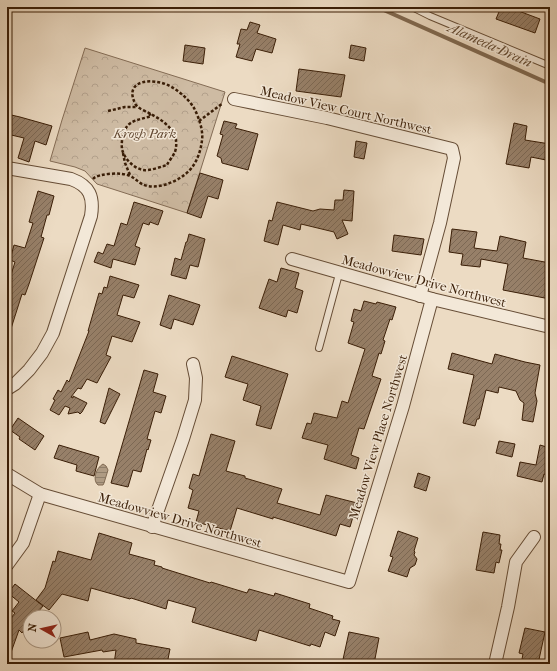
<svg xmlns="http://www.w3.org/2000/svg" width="557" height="671" font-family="'IM FELL French Canon',serif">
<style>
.park{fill:url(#park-crowns);stroke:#846c55}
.water{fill:url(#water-rules);stroke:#806951}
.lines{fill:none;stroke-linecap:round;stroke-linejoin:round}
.stream{stroke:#806951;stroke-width:4}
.building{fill:url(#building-hatch);stroke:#3a1e07}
.service-casing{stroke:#664d36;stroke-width:8}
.minor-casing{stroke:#664d36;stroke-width:14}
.path{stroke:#3a1e07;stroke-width:2.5;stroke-dasharray:3 2;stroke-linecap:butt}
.service{stroke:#f3e8d8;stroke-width:6}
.minor{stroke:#f3e8d8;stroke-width:12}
.labels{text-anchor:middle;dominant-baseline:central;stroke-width:3;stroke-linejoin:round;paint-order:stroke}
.street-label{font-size:13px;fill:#3a1e07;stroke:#f3e8d8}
.park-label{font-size:13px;font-style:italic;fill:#5f452e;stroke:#f3e8d8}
.water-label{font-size:14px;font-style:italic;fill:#634a32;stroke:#f3e8d8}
</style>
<defs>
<pattern id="park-crowns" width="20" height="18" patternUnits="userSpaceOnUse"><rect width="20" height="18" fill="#cebba3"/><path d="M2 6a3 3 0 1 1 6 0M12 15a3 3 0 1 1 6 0" fill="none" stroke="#b2a08b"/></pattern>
<pattern id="water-rules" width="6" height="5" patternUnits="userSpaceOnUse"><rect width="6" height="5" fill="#af9b83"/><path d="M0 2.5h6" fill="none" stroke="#8f7e69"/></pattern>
<pattern id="building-hatch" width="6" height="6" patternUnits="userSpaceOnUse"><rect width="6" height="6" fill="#978069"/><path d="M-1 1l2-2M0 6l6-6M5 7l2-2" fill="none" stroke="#7c6854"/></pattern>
</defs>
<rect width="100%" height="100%" fill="#ecdbc3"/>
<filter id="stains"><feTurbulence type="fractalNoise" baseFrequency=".005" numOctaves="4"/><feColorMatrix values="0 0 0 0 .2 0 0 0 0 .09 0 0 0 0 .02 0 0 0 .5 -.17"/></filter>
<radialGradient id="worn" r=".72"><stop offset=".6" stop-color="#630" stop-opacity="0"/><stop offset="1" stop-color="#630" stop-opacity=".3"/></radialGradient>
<path class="park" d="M85,48L225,92L187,213L97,184L85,171L75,167L50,161L62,120Z"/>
<path class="water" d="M103,464L106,466L108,470L104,483L103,485H98C92,480 96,468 103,464Z"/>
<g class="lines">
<path class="stream" d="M377,7L550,84"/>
</g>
<g class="building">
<path d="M501,7H508L540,19L535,33L496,19Z"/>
<path d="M250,22L260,25L257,33L276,39L272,53L256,49L252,61L236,57L240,44H237L241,29L247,30Z"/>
<path d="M185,45L205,48L203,64L183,61Z"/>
<path d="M351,45L366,48L364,61L349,58Z"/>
<path d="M299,69L345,75L341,97L296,91Z"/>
<path d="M7,114L20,117L52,126L46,145L35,141L29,162L18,158L24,138L7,134Z"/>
<path d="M224,121L237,124L235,128L258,134L248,170L222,163L221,158L217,156L223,135L220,134Z"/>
<path d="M514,123L527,126L525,140L550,144V152L546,160L531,157L529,168L506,164Z"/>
<path d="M356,141L367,143L364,159L354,157Z"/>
<path d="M200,173L223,180L218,199L208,196L201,218L187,213Z"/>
<path d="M344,190L354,191L352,221L342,220L348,234L337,239L334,232L301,224L300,230L283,225L278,245L264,241L269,220L272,221L277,202L313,211L320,209L334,210L335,200H343Z"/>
<path d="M38,191L54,196L49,215H47L41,237L44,238L29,284L25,295L22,294L9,335H7V294L12,278H10L15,262L10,260L14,245L25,248L33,223L29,222Z"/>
<path d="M134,202L163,211L158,225L150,222L149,225L143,223L135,246L140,248L135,265L113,259L111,268L94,262L98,252L103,254L107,244L114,246L121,223L127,225Z"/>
<path d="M452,229L477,232L474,248L497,251L500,236L526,242L523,258L550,263V299L503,290L508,264L481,259L480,267L461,265L463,254L449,252Z"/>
<path d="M189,234L205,239L198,267L190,265L186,279L171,275L175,258L181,260L186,242H187Z"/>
<path d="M394,235L424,239L421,255L392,251Z"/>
<path d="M281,268L299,273L295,288L303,291L297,313L288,310L286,317L259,308L269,279L277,282Z"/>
<path d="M110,276L139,285L134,298L123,295L117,315L140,322L132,342L112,336L106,355L111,357L97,383L87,379L81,389L78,388L71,397L73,398V396L87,403L82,412L80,414L78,412L68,414L70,408L65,406L59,415L50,410L55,400L53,399L58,390L61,392L67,380L69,382L89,331H88L99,293L102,294L104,287L107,288Z"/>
<path d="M169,295L200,305L193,325L174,319L171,329L160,325Z"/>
<path d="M364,301L376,304L377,302L396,307L392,320L390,319L383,340L385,341L381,354L379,353L372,376L381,379L364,429L359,428L351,455L359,458L356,469L324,459L328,445L302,438L307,423L311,424L314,413L337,418L342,401L348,403L365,349L348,343L354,322L351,321L354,309L361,311Z"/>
<path d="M452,353L492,364L495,354L525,362L540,365L535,393L537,401L533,422L522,420L524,403L520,400L516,391L499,387L498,393L486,390L479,419H477L475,426L463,423L474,375L448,369Z"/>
<path d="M232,356L288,374L271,429L256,425L261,406L243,400L248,384L225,377Z"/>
<path d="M144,370L158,374L153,392L166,396L161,413L155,411L147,439L151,440L148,450L147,449L141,472L133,470L128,487L111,483Z"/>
<path d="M109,388L120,394L105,424L100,422Z"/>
<path d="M18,418L44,436L35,450L19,439L20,437L10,430Z"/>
<path d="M211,434L235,441L226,471L245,476V478L282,489L277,503L320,515L326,495L357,503L350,527L340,524L336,536L273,517V519L237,508L230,531L196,522L199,511L188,508L193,490L189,488L193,474L199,476Z"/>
<path d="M499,441L515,444L512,457L496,453Z"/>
<path d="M59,445L99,457L94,476L76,471L77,465L54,458Z"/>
<path d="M540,445L550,448V466H549L547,475L544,474L542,482L517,476L520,462L536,465Z"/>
<path d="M418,473L430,477L426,491L414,487Z"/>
<path d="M398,531L418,538L414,551L415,552L414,555L417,559L415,565L410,568L407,577L388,571L393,557L390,556Z"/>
<path d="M483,532L500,535L499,544H501L500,550H502L499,563L496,562L494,573L476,570Z"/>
<path d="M99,533L132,543L129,554L155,561L154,565L162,567V568L210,583L211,582L247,593L249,589L274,596L275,593L310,604L309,608L333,616L332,619L340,621L335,636L325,632L320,647L311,644L310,646L259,630L256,641L192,622L196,608L168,600L166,609L131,598L130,599L91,588L88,601L62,594L49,610L36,600L45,588L53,561L55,562L58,551L91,560Z"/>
<path d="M15,584L43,606L34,617H30V623L22,633L19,630L9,658H7V623L15,613L12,611L19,602L8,593Z"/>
<path d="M525,628L545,632L538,664H521L523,654L519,653Z"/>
<path d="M88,632L90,640L114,634L136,639V643L170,649L167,664H114L116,650L103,652L102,650L64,657L60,638Z"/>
<path d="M349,632L379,638L374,664H342Z"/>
</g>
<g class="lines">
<g class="service-casing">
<g id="service">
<path d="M412,7L430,16L550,66"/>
<path d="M319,348L339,274"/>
</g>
</g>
<g class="minor-casing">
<g id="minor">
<path d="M234,99L327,118L452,149L454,158L440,223L420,296"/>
<path d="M7,168L71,179C90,186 94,197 91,216L53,333L42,353L29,370L15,384L7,389"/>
<path d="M292,259L432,299L550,327"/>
<path d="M7,474L40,494L349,582L403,406L432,299"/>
<path d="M152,527L183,439L195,400L196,378L193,364"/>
<path d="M7,565L23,543L40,494"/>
<path d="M495,664L508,607L516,562L534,537"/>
</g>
</g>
<g class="path">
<path d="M108,111L125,107H137"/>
<path d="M199,121L223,103"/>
<path d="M123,153L125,163L130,175"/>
<path d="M93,179C98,173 123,172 130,176C137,179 140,185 148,186C163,189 185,178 193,166C198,159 201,149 202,140C203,134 201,125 199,120C198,116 196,112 194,108C188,98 174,86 162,83C144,78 124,84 136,105C139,109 145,111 149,113C164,121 181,132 175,152C173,156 169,161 167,165C160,167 150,171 143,170C133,168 124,158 122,149C121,141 123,131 128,125C135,119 143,119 151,116L149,113"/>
</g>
<use href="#service" class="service"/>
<use href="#minor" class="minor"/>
</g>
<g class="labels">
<g class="street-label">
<text transform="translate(346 110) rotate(13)">Meadow View Court Northwest</text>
<text transform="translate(424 281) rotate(15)">Meadowview Drive Northwest</text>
<text transform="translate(378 437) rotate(-73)">Meadow View Place Northwest</text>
<text transform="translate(180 520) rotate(16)">Meadowview Drive Northwest</text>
</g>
<g class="park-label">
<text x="145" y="133">Krogh Park</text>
</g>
<g class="water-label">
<text transform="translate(490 45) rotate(24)">Alameda Drain</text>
</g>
</g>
<rect width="557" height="671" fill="none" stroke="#ecdbc3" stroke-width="24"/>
<rect x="8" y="8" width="541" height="655" fill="none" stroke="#3a1e07" stroke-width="2"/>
<rect x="12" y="12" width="533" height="647" fill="none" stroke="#3a1e07"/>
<g transform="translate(42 629) rotate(278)"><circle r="19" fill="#f3e8d8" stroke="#a99784"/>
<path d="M0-3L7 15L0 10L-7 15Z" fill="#8f2418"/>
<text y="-6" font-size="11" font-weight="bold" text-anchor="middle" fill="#3a1e07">N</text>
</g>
<rect width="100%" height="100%" filter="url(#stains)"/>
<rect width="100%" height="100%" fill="url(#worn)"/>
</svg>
